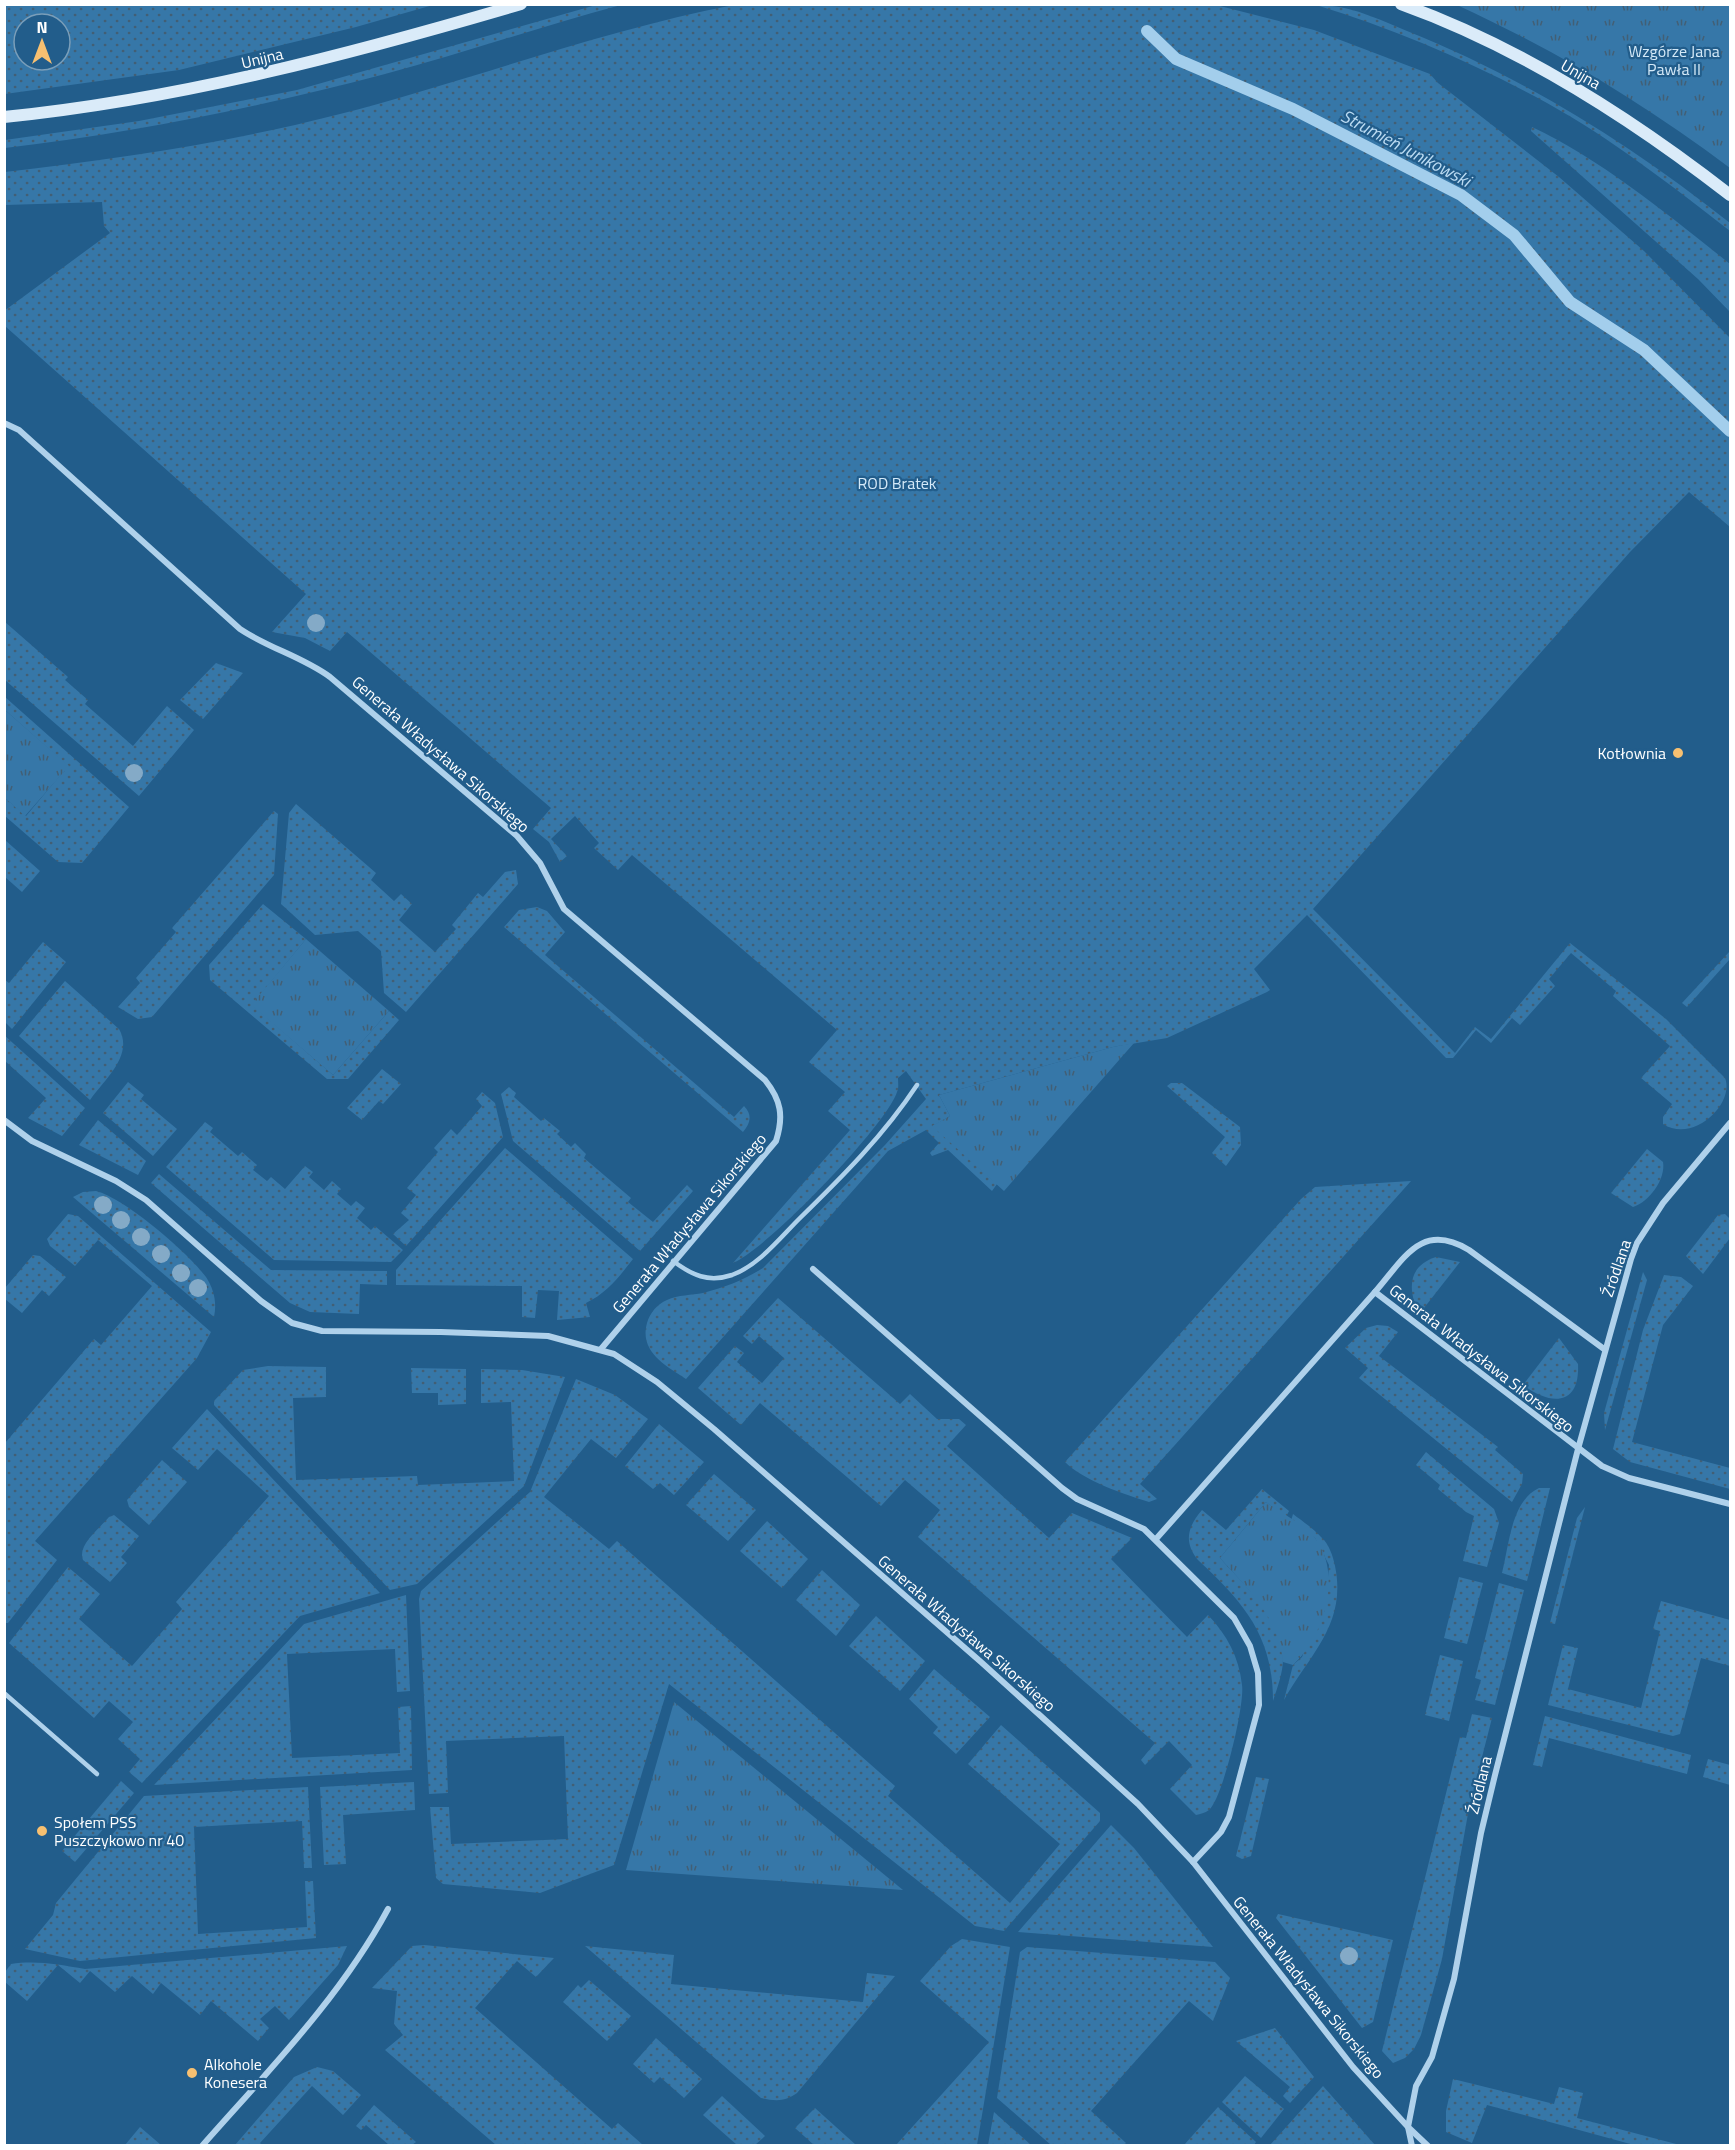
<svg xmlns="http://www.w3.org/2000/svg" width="1735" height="2150" font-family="'Titillium Web',sans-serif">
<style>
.grass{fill:url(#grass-dots);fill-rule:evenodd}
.park{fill:url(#park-tufts)}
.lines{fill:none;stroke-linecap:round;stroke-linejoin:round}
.stream{stroke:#a3ceec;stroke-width:12}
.lane{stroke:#afd1eb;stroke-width:4.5}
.street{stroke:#afd1eb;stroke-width:6}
.secondary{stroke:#daebf9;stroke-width:12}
.tree{fill:#84aac7}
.poi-dot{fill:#f7c071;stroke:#225d8b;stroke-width:2}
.labels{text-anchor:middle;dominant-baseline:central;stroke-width:4.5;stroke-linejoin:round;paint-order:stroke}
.park-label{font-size:16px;fill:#d4e9f8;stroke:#225d8b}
.street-label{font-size:16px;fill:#fff;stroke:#225d8b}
.poi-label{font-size:16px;fill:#fff;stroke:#225d8b;text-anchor:start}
.water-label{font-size:18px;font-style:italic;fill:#bbdbf2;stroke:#225d8b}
</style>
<defs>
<pattern id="grass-dots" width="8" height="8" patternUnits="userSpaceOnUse" patternTransform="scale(1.5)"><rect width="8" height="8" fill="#3677a8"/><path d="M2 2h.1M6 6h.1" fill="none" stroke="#425f75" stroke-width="1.8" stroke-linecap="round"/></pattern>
<pattern id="park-tufts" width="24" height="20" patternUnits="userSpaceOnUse" patternTransform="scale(1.5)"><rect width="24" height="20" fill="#3677a8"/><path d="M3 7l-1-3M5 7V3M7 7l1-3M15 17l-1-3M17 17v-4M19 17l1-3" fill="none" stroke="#425f75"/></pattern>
</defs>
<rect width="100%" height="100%" fill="#225d8b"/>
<g class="grass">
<path d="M4,5L5,4L433,5L356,27L179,70L5,94ZM24,24H60V60H24Z"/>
<path d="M596,5H621C542,26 464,53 385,74C260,107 133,133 5,148V140L139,121L297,90Z"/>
<path d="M734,5H1216L1314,30L1430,74L1438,83L1559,177L1644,251L1730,338V527L1689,492L1630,552L1313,909L1455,1053L1475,1027L1491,1039L1570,943L1666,1019L1725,1078C1735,1103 1694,1144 1663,1124V1117L1672,1104L1641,1078L1670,1046L1613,996L1616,991L1571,953L1549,979L1555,986L1520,1025L1512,1018L1491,1043L1476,1030L1453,1058H1446L1307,915L1254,969L1270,990L1267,992L1167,1038L1113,1047L939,1095L950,1116L933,1126L997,1184L992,1191L948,1150L932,1156L930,1153L939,1143L926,1130L888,1151L686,1379C666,1366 639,1352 647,1323C650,1313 657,1304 667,1300C678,1295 692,1295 703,1293C726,1287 744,1280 763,1268L885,1145L926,1099L906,1071L898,1078C898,1083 899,1088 897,1092C886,1126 766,1250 733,1263L850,1130L828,1111L845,1092L809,1062L837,1030L632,855L618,870L594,848L599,843L575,816L551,839L567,856L560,862L549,842L533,829L551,808L347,632L330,651L305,638L272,632L306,594L5,326L4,311L110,233L104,226L102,202L5,205V172C116,159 227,143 336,115C469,81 599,31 734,5Z"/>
<path d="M1316,5C1348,4 1378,19 1407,31C1525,78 1631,145 1730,223V231C1672,186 1612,139 1547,103C1474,63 1395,29 1316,5Z"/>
<path d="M1532,127C1602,160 1670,216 1730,264V312L1698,279L1531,131Z"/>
<path d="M5,622L68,677L65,680L88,700L85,704L133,746L167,706L194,730L139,796L5,680Z"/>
<path d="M216,663L243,673L203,719L180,700Z"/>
<path d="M5,697L129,807L82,863L58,862L5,816V798L26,816L68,766L5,710Z"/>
<path d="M296,804L376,873L371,880L394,901L401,894L412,904L399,920L435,952L456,929L452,925L478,893L483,897L505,872L516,870L518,884L406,1012L384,993L381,951L358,931L315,935L281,904L289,813Z"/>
<path d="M274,811L278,814L274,875L152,1017L138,1019L118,1007L140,983L136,978L176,932L172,928Z"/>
<path d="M5,840L40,871L22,892L5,877Z"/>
<path d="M263,904L306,939L252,1005L333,1075L389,1011L399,1020L348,1079H327L210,980L209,965Z"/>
<path d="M537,907L547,911L565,932L545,955L734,1117L744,1106C753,1115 750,1124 743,1132L504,927L519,910Z"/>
<path d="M43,942L66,962L12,1029L5,1022V980L9,983Z"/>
<path d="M1730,951V959L1687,1007L1682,1003Z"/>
<path d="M65,981L119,1029C134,1055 105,1079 90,1100L19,1036Z"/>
<path d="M4,1035L85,1108L62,1136L28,1118L46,1098L5,1061Z"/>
<path d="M382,1069L401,1084L383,1104L379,1101L362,1120L347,1108Z"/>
<path d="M128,1082L144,1095L141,1099L177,1129L153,1156L103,1113Z"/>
<path d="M1171,1083H1182L1240,1127L1241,1145L1226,1166L1212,1153L1225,1137L1167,1086Z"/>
<path d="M509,1087L516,1093L514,1097L541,1121L544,1118L560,1131L557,1134L571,1147L575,1143L586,1154L584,1158L631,1198L628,1202L653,1222L687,1185L693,1191L640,1251L513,1141L501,1094Z"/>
<path d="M482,1092L495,1103L503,1137L406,1246L393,1234L409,1220L401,1213L416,1195L407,1188L438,1152L434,1148L451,1129L457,1135L482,1106L476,1099Z"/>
<path d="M98,1120L146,1161L138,1175L79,1145Z"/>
<path d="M205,1122L213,1128L210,1132L238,1156L242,1152L257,1165L253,1170L267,1181L271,1177L285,1189L305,1166L313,1172L309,1177L324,1190L332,1181L341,1189L337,1194L351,1206L356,1201L365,1208L357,1218L371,1230L375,1226L403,1250L391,1262L274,1260L166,1167Z"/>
<path d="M505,1148L633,1259C619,1277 607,1293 586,1303L590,1317L557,1320L559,1291L538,1290L535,1318L522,1317V1286L396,1285V1270Z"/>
<path d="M1647,1149L1663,1162C1666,1179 1649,1202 1633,1207L1611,1193Z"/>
<path d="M159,1174L271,1270L387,1271V1285L360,1284L359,1314L310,1312L290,1303L151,1183Z"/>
<path d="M1411,1181L1140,1484L1157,1499L1149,1502C1126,1495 1082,1480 1065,1462L1301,1199L1315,1187Z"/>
<path d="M96,1191C126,1199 187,1252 206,1277C214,1289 217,1303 214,1317L73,1197L83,1192Z"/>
<path d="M68,1214L78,1216L211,1332L197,1358L35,1541L57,1560L8,1623H5V1443L94,1339L101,1345L152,1286L98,1240L75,1266L50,1246L47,1239Z"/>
<path d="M1725,1214L1730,1219V1238L1703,1274L1686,1256L1718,1215Z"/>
<path d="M33,1255L40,1256L66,1277L49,1296L42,1290L22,1313L5,1299V1288Z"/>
<path d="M1436,1257L1460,1262L1424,1308L1414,1301C1408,1280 1414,1264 1436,1257Z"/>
<path d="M1643,1272L1647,1280L1605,1430L1604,1413Z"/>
<path d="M1664,1275L1681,1277L1693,1286L1663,1325L1632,1442L1730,1468V1489L1630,1462L1613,1449L1643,1330Z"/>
<path d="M778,1298L900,1404L910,1394L937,1419H959L966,1425L947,1446L1049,1538L1072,1513L1132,1538L1111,1559L1187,1637L1208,1615C1227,1635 1239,1657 1242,1685C1245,1704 1223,1798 1209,1810C1205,1813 1200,1814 1196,1815L1170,1789L1192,1765L1169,1741L1145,1765L1141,1760L1155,1743L918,1537L940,1510L905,1480L881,1506L760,1403L741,1425L698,1388L735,1346L744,1353L737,1362L762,1383L784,1358L759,1336L752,1344L743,1336Z"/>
<path d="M1377,1325L1388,1326L1398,1332L1379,1356L1498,1447L1495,1450L1523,1474L1522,1484L1512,1502L1359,1378L1368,1368L1345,1348L1366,1328Z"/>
<path d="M1559,1338L1578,1364C1580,1406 1551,1406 1523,1385Z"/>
<path d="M268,1366L326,1367V1397L293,1398L296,1480L417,1476L418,1485L514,1481L511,1402L481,1403V1369L522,1370L565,1377L524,1486L417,1584L390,1590L214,1405V1401L243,1370Z"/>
<path d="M411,1368L466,1369V1404L438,1405V1393H412Z"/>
<path d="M576,1379L615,1395L648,1419L616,1458L591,1439L544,1497L609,1549L617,1541L895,1786L888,1796L1010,1903L1060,1844L968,1764L1001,1725L1100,1813V1821L1004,1931L975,1926L669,1684L614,1865L540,1893L443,1884L436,1878L430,1807H449L451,1844L568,1839L564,1736L446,1741L448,1793L429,1794L419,1599L421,1591L530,1492Z"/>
<path d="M207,1409L380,1593L300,1616L142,1783L129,1772L140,1759L118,1739L133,1722L109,1701L94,1718L9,1643L68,1567L100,1594L79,1619L132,1666L182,1609L176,1602L269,1496L217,1449L198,1470L172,1448Z"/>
<path d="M659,1424L704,1462L674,1495L660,1483L653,1489L625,1466Z"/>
<path d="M1426,1452L1494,1509L1499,1523L1487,1567L1463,1561L1474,1516L1466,1512L1438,1489L1440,1485L1416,1465Z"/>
<path d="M162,1460L187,1482L149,1525L129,1507L127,1500Z"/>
<path d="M714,1474L756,1510L728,1541L686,1505Z"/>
<path d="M1539,1488H1550L1527,1581L1502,1573C1509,1546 1511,1501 1539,1488Z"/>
<path d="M1262,1489L1289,1511L1286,1517L1266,1502L1220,1558C1245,1586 1282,1618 1283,1659C1283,1673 1277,1688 1273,1701C1273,1635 1243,1602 1198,1560C1183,1542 1188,1526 1202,1510L1226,1530Z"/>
<path d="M1585,1507L1555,1624L1550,1623L1577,1518Z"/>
<path d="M1293,1514C1302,1521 1313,1528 1321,1537C1329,1544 1333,1556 1335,1566C1347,1624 1310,1654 1284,1700L1293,1665L1302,1657L1327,1590L1329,1565L1315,1538L1291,1521Z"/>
<path d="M114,1515L139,1536L121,1557L127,1563L110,1582L83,1560C77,1545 100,1528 109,1517Z"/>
<path d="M767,1521L808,1559L782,1588L740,1551Z"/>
<path d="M822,1570L860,1605L836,1636L796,1600Z"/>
<path d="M1459,1577L1483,1583L1467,1644L1444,1638Z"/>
<path d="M1499,1583L1524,1590L1495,1705L1475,1700L1481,1680L1475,1678Z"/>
<path d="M406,1595L410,1691L397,1692L395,1649L287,1654L292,1758L400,1753L398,1707L411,1706L412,1770L154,1785L304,1624Z"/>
<path d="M1661,1601L1730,1620V1666L1701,1658L1680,1734L1673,1736L1548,1705L1563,1645L1578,1648L1568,1689L1641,1708L1660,1631L1653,1629Z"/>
<path d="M876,1616L925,1661L900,1691L849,1646Z"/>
<path d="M1440,1655L1463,1661L1449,1721L1425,1715Z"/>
<path d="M934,1669L990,1717L956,1754L933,1733L938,1727L909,1699Z"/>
<path d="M1472,1714L1492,1718L1469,1808L1442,1959L1421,2035L1414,2049L1405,2058L1393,2063L1382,2051L1460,1737L1466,1738Z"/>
<path d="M1545,1716L1691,1755L1687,1774L1549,1738L1542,1767L1533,1765Z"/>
<path d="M1708,1759L1730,1765V1785L1703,1777Z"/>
<path d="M1256,1777L1269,1779L1251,1856L1242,1859L1236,1856Z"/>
<path d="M121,1781L134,1793L75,1862L62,1851Z"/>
<path d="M414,1782L415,1810L343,1815L346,1864L324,1865L320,1787Z"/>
<path d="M308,1787L312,1868H304L302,1821L194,1827L198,1934L307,1927L305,1881H313L316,1938L80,1961L25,1949L53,1915L56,1903L144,1796Z"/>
<path d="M1111,1825L1134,1848L1213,1947L1018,1932Z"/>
<path d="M1278,1914L1393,1940L1373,2022L1362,2028L1276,1918Z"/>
<path d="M962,1939L1010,1947L977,2145H896L989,2042L920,1981L951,1946Z"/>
<path d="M424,1945L554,1958L536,1977L517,1961L475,2008L612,2129L618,2123L643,2145H496L385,2050L403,2035L394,2024L397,1991L372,1988L412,1946Z"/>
<path d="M347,1946L338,1965L289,2020L275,2006L260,2019L269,2028L258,2041L211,2001L200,2015L161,1983L153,1994L132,1976L115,1992L90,1971L80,1983L58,1965L27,2001L5,1982V1972L11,1964C37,1960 60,1965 85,1969Z"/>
<path d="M585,1946L674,1955L671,1984L863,2002L867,1973L895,1976L797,2093C785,2102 775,2101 761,2098Z"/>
<path d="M1027,1947L1215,1962L1230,1978L1213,2021L1189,2001L1091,2111L1126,2143L1124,2145H1051L997,2098L1020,1952Z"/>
<path d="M589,1980L631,2016L607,2041L563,2002L578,1985L581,1988Z"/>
<path d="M1275,2028L1314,2077L1290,2103L1283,2096L1290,2087L1236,2041Z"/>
<path d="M656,2038L702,2079L684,2098L660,2077L654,2083L633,2064Z"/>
<path d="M317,2067L333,2071L361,2095L343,2115L312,2086L260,2143L262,2145H235L294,2077Z"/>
<path d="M1245,2076L1284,2109L1261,2138L1222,2102Z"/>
<path d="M1453,2079L1554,2104L1559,2087L1583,2093L1577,2118L1680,2145H1634L1487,2105L1472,2143L1446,2132V2111Z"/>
<path d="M1323,2086L1375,2145H1270Z"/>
<path d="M722,2096L765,2136L755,2145H737L703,2115Z"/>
<path d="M374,2105L416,2142L412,2145H389L366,2125L361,2130L356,2126Z"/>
<path d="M1218,2107L1256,2142L1254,2145H1184Z"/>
<path d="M815,2108L856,2145H814L795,2128Z"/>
<path d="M994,2112L1031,2145H988Z"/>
<path d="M140,2127L161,2145H125Z"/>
</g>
<g class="park">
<path d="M1457,5H1730V168C1642,102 1557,51 1457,5Z"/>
<path d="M5,710L69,766L25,816L5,798Z"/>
<path d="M306,939L389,1011L333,1075L251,1005Z"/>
<path d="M1134,1043L1004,1191L932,1126L950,1116L939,1095L1113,1047Z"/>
<path d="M1266,1502C1281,1513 1303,1524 1315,1538C1343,1573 1324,1638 1293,1665L1283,1662C1279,1618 1248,1589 1220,1558Z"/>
<path d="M674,1702L903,1890L626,1870Z"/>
</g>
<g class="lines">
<path class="stream" d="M1147,31L1176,59L1293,109L1461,195L1514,235L1570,302L1644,350L1730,431"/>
<g class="lane">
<path d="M673,1261C692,1275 708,1283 732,1275C759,1265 779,1239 799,1219C842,1177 884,1135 917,1085"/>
<path d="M4,1693L97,1774"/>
</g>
<g class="street">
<path d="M4,423L19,430L240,629C270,649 301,656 330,677L517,836L540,863L564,909L765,1080C781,1100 784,1116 776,1141L601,1349"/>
<path d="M4,1120L32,1141L116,1181L146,1200L261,1301L292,1323L322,1331L441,1332L548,1336L614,1354L657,1382L714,1429L981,1662L1138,1804L1193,1862L1353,2067L1408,2127L1412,2146"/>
<path d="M813,1269L1062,1488L1077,1499L1144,1529L1234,1618L1250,1646L1258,1673L1259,1705L1229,1817L1221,1832L1193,1862"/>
<path d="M1375,1292C1404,1259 1421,1221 1469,1250L1604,1349"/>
<path d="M1156,1539L1375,1292L1602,1466L1629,1478L1730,1504"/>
<path d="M202,2146C268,2071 340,1998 388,1909"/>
<path d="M1428,2146L1408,2127L1416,2086L1432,2057L1454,1979L1481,1833L1495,1775L1578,1449L1631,1259L1637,1243L1663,1203L1730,1123"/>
</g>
<g class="secondary">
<path d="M1401,4C1521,47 1631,118 1730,195"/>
<path d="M4,117C181,99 351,54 521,4"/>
</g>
</g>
<g class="tree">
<circle cx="316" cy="623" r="9"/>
<circle cx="134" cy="773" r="9"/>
<circle cx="103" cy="1205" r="9"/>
<circle cx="121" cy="1220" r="9"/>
<circle cx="141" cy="1237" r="9"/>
<circle cx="161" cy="1254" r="9"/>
<circle cx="181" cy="1273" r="9"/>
<circle cx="198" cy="1288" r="9"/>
<circle cx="1349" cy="1956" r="9"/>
</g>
<g class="poi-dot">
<circle cx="1678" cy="753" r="6"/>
<circle cx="42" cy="1831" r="6"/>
<circle cx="192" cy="2073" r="6"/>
</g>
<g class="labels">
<g class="park-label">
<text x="1674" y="51">Wzgórze Jana<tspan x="1674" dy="18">Pawła II</tspan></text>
<text x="897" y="483">ROD Bratek</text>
</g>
<g class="street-label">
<text transform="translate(262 58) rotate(-13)">Unijna</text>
<text transform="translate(1581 74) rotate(30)">Unijna</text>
<text transform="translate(441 754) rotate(41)">Generała Władysława Sikorskiego</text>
<text transform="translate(689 1223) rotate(-50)">Generała Władysława Sikorskiego</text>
<text transform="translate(1616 1268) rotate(-71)">Źródlana</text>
<text transform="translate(1482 1358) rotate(38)">Generała Władysława Sikorskiego</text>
<text transform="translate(967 1633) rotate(41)">Generała Władysława Sikorskiego</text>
<text transform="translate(1479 1785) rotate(-76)">Źródlana</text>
<text transform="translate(1309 1987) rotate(51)">Generała Władysława Sikorskiego</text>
</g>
<g class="poi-label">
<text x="1666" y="753" text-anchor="end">Kotłownia</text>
<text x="54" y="1822">Społem PSS<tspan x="54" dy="18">Puszczykowo nr 40</tspan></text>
<text x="204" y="2064">Alkohole<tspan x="204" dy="18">Konesera</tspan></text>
</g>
<g class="water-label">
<text transform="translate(1406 148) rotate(28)">Strumień Junikowski</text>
</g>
</g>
<rect width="1735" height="2150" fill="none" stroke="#ffffff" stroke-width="12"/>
<g transform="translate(42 42)"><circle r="28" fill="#225d8b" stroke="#7a9eb9" stroke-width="1.5"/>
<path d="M0-4.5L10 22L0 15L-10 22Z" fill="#f7c071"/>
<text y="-9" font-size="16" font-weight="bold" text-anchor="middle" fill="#ffffff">N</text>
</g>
</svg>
